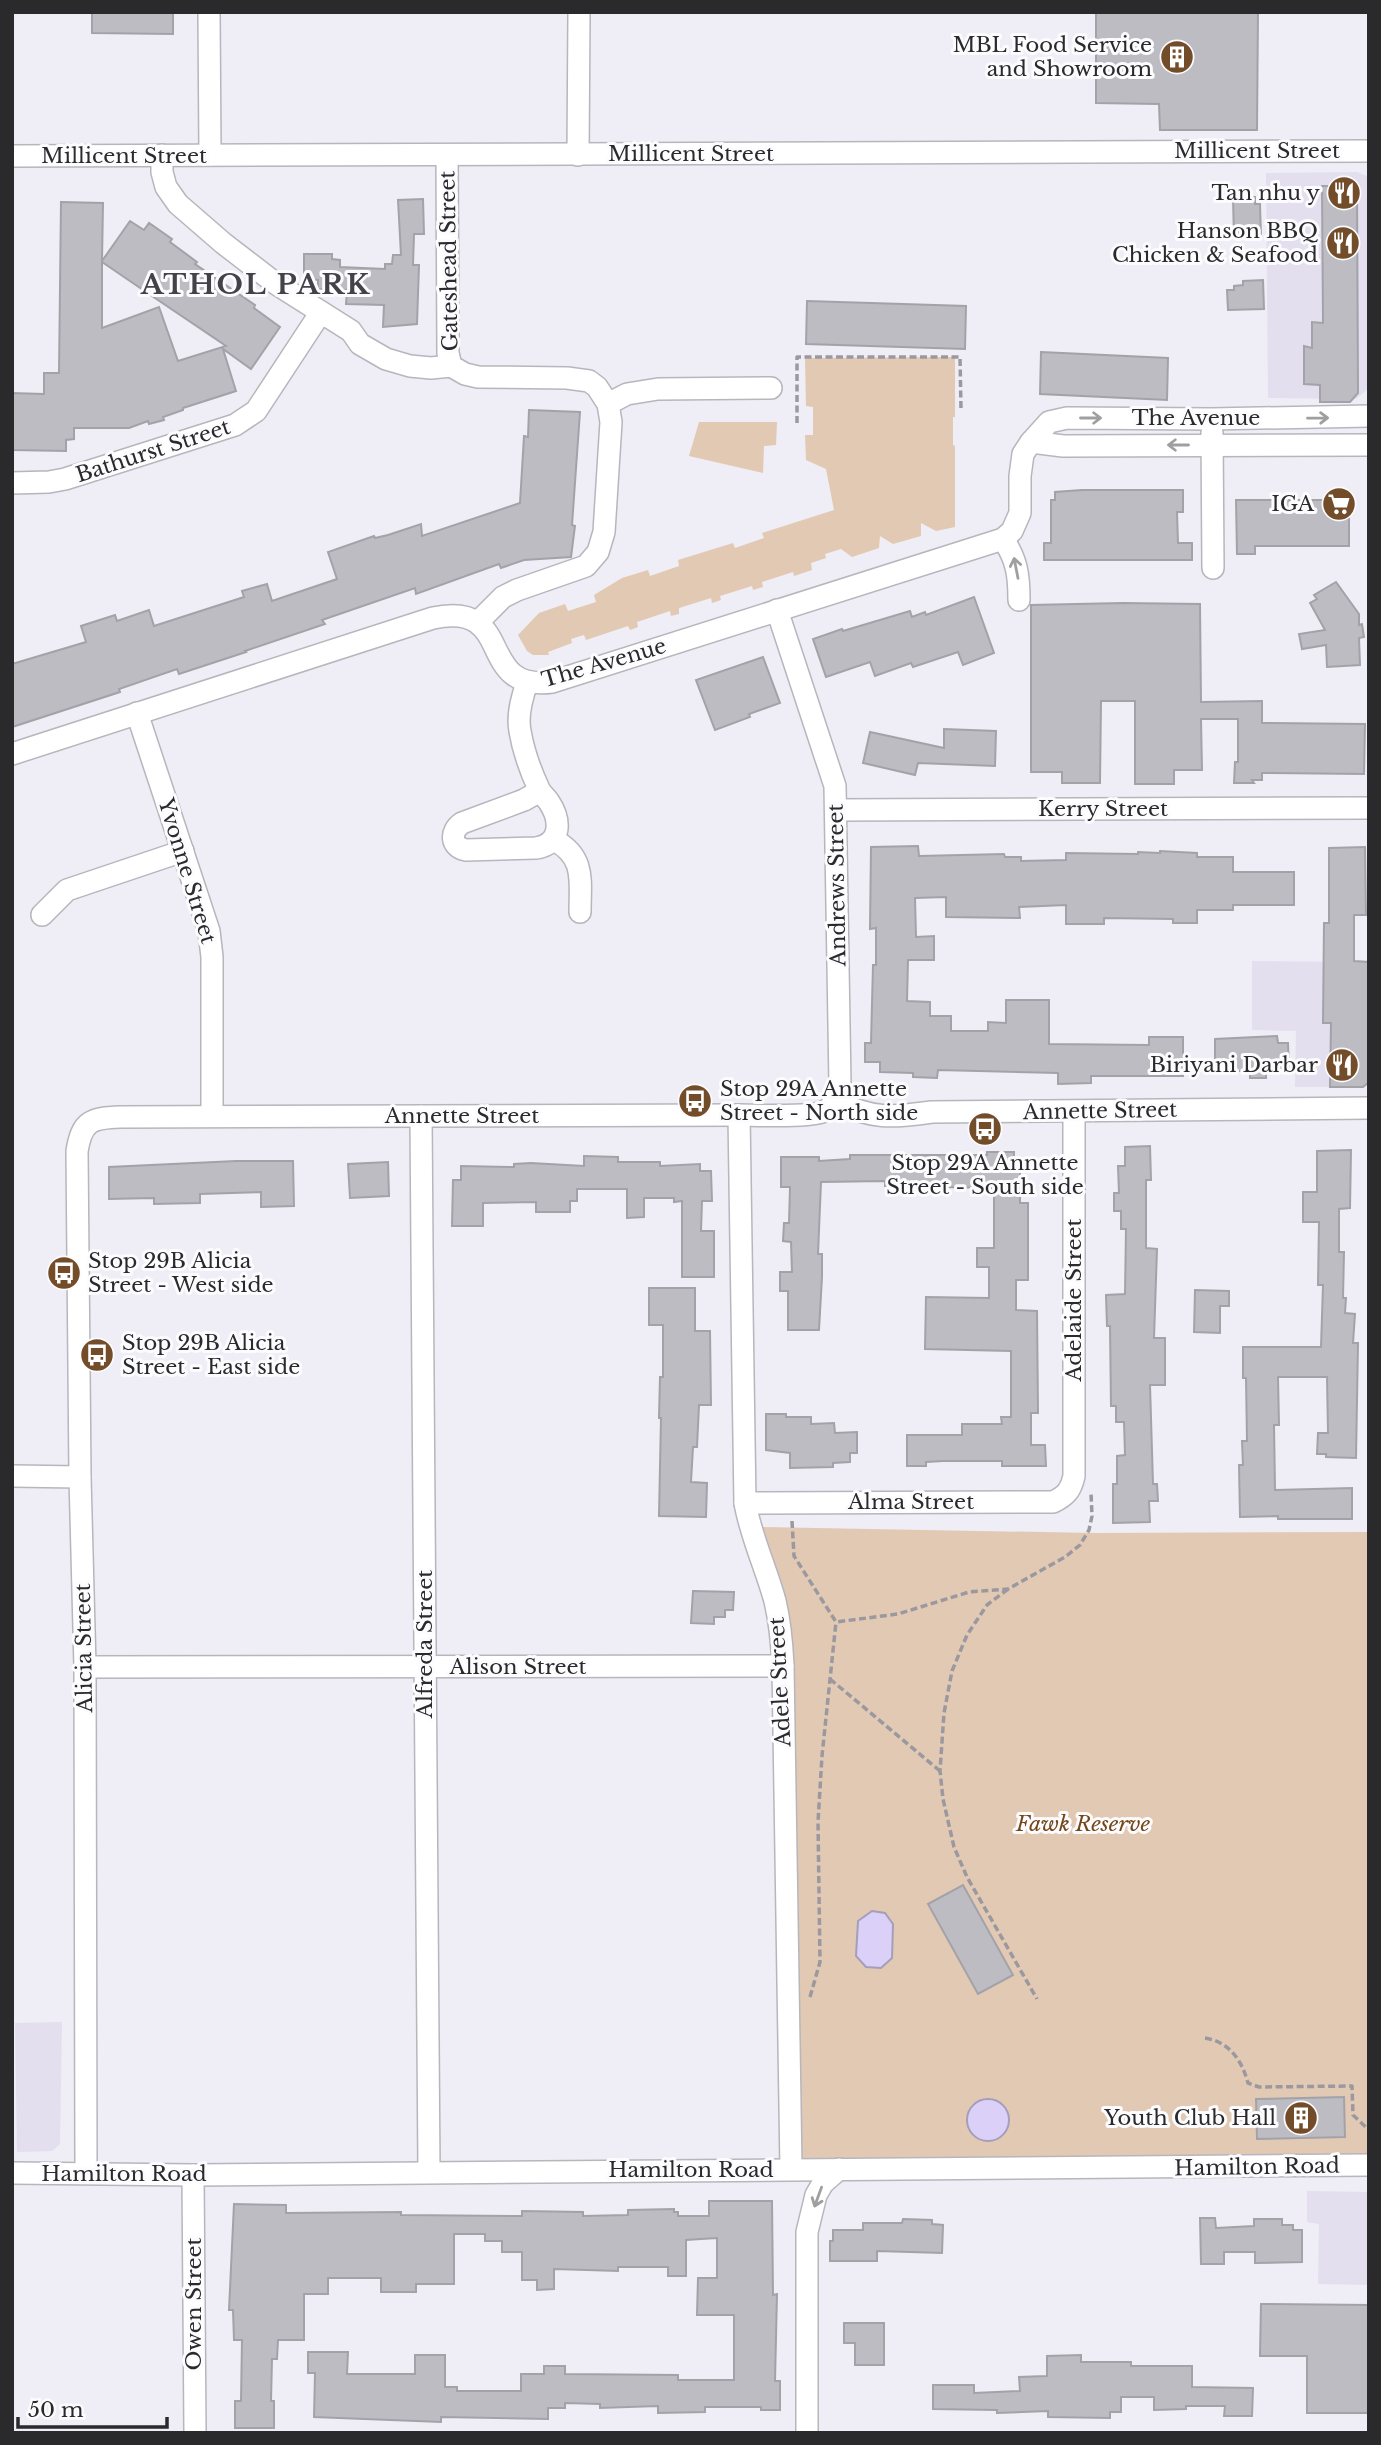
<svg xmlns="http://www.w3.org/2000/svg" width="1381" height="2445" font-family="'Libre Baskerville',serif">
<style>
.built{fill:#e3dfee}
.green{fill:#e2c9b3}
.water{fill:#dad0f8;stroke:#a59ebb;stroke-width:2}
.building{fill:#bdbcc3;stroke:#a4a2a9;stroke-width:2;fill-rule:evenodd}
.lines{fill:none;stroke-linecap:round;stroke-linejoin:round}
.street-casing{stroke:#b7b6bd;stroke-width:24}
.path{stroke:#9b999f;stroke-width:3.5;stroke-dasharray:7 3.5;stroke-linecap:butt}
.street{stroke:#fff;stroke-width:21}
.oneway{stroke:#9f9fa0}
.labels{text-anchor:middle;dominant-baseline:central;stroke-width:6;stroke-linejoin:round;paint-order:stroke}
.poi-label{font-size:21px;fill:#2a292c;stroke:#fcfbfe;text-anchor:end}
.street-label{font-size:21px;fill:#2a292c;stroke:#fcfbfe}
.park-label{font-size:21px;font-style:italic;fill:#734618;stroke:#fcfbfe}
.district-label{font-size:28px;font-weight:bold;letter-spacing:2px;fill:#434248;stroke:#fcfbfe}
</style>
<rect width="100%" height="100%" fill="#efedf5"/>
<g class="built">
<path d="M1357,172L1369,177V388L1356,399L1268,398L1266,173Z"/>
<path d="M1252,961L1369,962V1082L1363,1087H1295L1296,1031L1252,1030Z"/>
<path d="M62,2022L60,2144L52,2151L17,2152L15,2023Z"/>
<path d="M1307,2191L1369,2192V2285L1318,2284L1319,2224L1307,2222Z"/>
</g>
<g class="green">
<path d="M955,357V417H953V445L955,446V527L936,531L921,523V536L893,544L880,536L879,548L852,557L841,549L825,554L826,558L811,563L812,570L794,576L793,572L762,582L763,587L753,590L752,586L720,596L721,600L712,603L711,598L679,608V614L671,616L670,611L637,622L638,627L630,630L628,626L586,640L584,635L571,639L572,643L548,652L549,655H533L527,651L518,635L539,613L565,604L568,611L596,602L594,595L622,578L648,570L650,576L679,566L678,560L733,543L735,548L764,538L762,533L834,510L826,469L806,460L805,435H813V407L806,406L805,358Z"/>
<path d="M699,422H777L776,445L764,446L763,473L689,456Z"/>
<path d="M757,1527L1095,1533L1369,1532V2154L799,2160L794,1661L783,1607Z"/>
</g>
<g class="water">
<path d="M872,1911L885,1913L893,1924L892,1958L881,1968L866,1967L856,1956L858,1921Z"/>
<circle cx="988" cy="2120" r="21"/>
</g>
<g class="building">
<path d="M92,12H173V34L92,33Z"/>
<path d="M1096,12H1258L1257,130H1160L1159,104L1096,103Z"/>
<path d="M1322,186H1357L1358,393L1350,402H1320V385L1304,384V346L1312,348V322L1323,323Z"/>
<path d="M1255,197V204H1260L1261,237L1234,238L1233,198Z"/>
<path d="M423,199L424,234H414L413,265H419L417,324L383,327L384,305L346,304L347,290L318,289V280L304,279V254H332V259L340,260V267L385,269V264H392L393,255H401L398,200Z"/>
<path d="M61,202L103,203L102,261L130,221L144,230L149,223L172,239L170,242L197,262L195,264L255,305L254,308L280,327L251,369L223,349L236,391L183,408V410L163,417L164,420L149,424L148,421L129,428H74V439L66,440V451L12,450V393L44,394V373H59ZM102,262L146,292L226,346L178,361L159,307L102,328Z"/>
<path d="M1263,280L1264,309L1228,310L1227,290H1234V286L1243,285V281Z"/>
<path d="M807,301L966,306L965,349L806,344Z"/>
<path d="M1041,352L1168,358L1167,400L1040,394Z"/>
<path d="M529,410L580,412L572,525L575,526L571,557L524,560L501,568L499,564L416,594L415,588L322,620L325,624L245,651L246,652L179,674L177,669L119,689L120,692L12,727V664L86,642L81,626L115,615L117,621L149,610L154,626L244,597L242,591L267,584L272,601L337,579L328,552L374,536L375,538L388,535L421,524L422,536L520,503L524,436L528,437Z"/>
<path d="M1082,490H1183V512H1177L1178,543H1192V560H1044V543H1051V500H1055V492Z"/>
<path d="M1236,500H1349V546H1255V554H1237Z"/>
<path d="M1336,582L1359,614V625L1362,624L1364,637L1359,638L1360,665L1327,667L1326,645L1302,649L1299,634L1325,630L1310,603L1317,599L1314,595Z"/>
<path d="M974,597L994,653L963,665L958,652L913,667L911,663L875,676L870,662L826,677L813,639L842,629L843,631L910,611L912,617L925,612L926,615Z"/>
<path d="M1123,603L1200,604L1201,702L1262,701V723L1365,724L1364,774L1262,773V780H1252L1254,783H1234L1235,762H1238V719H1201L1202,770H1174V784H1135V701H1101L1100,783H1062V772H1031V605Z"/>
<path d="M763,657L780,703L749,714L750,717L715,730L696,680Z"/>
<path d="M944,729L996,731L995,766L918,763L915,775L863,763L870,732L944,748Z"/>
<path d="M918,846L919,856L1004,854L1005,857H1021V861L1066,860V853L1138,854V852L1160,853V851L1197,853V857H1233V872H1294V905H1233V910H1197V923H1173V919L1104,918V924H1066V905L1019,907L1020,918L946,917V897L915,898L916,937L934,936V960H908L907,1001L930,1002V1016H951V1031H988V1022L1006,1023V1000H1049V1044L1149,1045V1037H1183V1076H1091V1083L1058,1084V1073L938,1070L937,1078L913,1077V1073L880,1072V1062H865V1043H871L873,965H876V928L870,929L871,847Z"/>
<path d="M1365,847L1366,915H1354V961L1369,962V1082L1363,1087H1330L1331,1023H1323L1324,923H1329V848Z"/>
<path d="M1277,1036L1278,1043H1288L1289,1069H1266V1078H1250V1071H1215V1039Z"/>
<path d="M1150,1146L1151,1180H1146V1248L1157,1249L1154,1338H1165V1385H1150L1153,1484H1157L1158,1501H1149L1150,1522L1113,1523V1484H1117V1456L1125,1455L1124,1422H1116V1406H1111L1110,1326H1107L1106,1295L1125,1294L1126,1229H1121V1211H1114V1193H1119L1118,1166H1125V1147Z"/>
<path d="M1351,1150L1350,1208L1339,1209V1252H1344L1343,1298H1346L1345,1313L1355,1314L1353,1343H1358L1356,1458L1326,1457V1454H1317L1318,1433H1328L1327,1377H1278L1279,1425H1274L1275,1490L1352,1488V1519H1278V1516L1240,1517L1239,1465H1243L1242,1441H1247L1246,1378H1243V1347H1321L1323,1285H1318L1319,1222H1303V1192H1317V1151Z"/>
<path d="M987,1152H1014V1170H1020V1203H1028V1280H1016V1310L1037,1311L1038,1413H1031V1445H1045L1046,1466H1002V1461H943L926,1462V1466H907V1435H962V1424H1002L1001,1417H1011V1351L925,1349L926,1297L989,1298V1267H977V1248H994V1188L885,1186V1181L821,1182L818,1254H822V1277L819,1330H788V1291H780V1272H792L791,1242L783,1241L784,1223H789L790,1187H781V1157H819V1161L850,1159V1155H987Z"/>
<path d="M584,1156L618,1157V1162H660V1166L700,1164V1171H711L712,1201H702L701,1231H714V1277H682V1201L674,1202V1198H644V1217L627,1218V1189H577V1201H570V1212H536V1202L483,1203V1226H452L453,1180H461V1166L514,1167V1164L531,1163L584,1166Z"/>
<path d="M236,1161H293L294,1206L261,1207V1192L200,1194V1203L154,1204V1198L109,1199V1167Z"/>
<path d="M388,1162L389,1196L350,1198L348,1164Z"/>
<path d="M649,1288H695V1331H710L711,1405H699L697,1447H693L691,1482L707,1483L706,1517L659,1516L661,1418H659L660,1377H663V1325H649Z"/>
<path d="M1195,1290L1229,1291V1306H1220V1333L1194,1332Z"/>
<path d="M766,1414H786V1417H811V1424L834,1423L835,1433L857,1432V1453H850V1462L833,1463V1467L790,1468V1453L766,1450Z"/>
<path d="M693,1591L734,1592L733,1610H725V1617H714V1624L691,1623Z"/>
<path d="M963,1885L1013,1975L978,1994L928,1904Z"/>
<path d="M1344,2097L1345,2137L1257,2139L1256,2099Z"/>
<path d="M709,2201H772L773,2295L777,2294L775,2381H780V2410H761V2407H705V2412L658,2413V2406L600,2408V2404L565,2403V2408H548V2419L441,2417V2422L314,2417L315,2373H308V2352H348L347,2374H415V2355H445V2387H457V2391H521V2374H544V2366H565V2374L678,2375V2380H734V2315H697L698,2278H717V2238L686,2240V2276H668V2267H618V2271L554,2269V2289L537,2290V2280H522V2252H502V2241H485V2234H454V2284H416V2292H381V2278H328V2294H304V2340H278L277,2359H272L271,2401H274V2428H235V2401H241L242,2340H234L233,2310H229L234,2204L286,2205V2213L401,2212V2215L522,2216V2211L583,2212V2216L628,2215V2210L674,2209V2212H678V2216H709Z"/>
<path d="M1200,2218H1215L1216,2228L1254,2226V2219H1282V2225H1293V2230H1302V2262L1255,2263V2252H1224V2264H1201Z"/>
<path d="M903,2219L932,2220V2224L943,2225L942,2253L877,2251V2261H830V2241H833V2230H863V2223H902Z"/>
<path d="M1261,2304L1369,2305V2413H1307V2356H1260Z"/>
<path d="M844,2323H884V2365H855V2343H844Z"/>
<path d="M1081,2355V2362H1131V2366H1192V2387L1253,2388L1252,2416H1224L1225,2406H1186V2409L1154,2410V2397H1121V2412H1110V2418L1048,2417V2411L997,2413V2410L933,2409V2385H974V2393L1020,2391L1019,2377L1047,2376V2356Z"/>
</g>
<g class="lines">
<g class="street-casing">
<g id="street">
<path d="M209,12L210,155"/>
<path d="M162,155V172L166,187L178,204L223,243L275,283L351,331L360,344L386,359L410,366L431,368L451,366"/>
<path d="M447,155L448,353L451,366L465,374L478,377L567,378L589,381L597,387L608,404L611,422L604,532L598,552L586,566L517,590L503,597L478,622"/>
<path d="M578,155L579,12"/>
<path d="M12,156L1369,151"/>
<path d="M608,404L627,394L658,389L771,388"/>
<path d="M1212,432L1213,568"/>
<path d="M1031,442L1063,446L1369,445"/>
<path d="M12,483L49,482L65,479L235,425L256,411L321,312"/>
<path d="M1003,539C1017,560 1019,575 1019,600"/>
<path d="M527,683C522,697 517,716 520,731C523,749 531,772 539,789C541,794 546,797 549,802C561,820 562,844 536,848L466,850C450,847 450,831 462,823L524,800L540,791"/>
<path d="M137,713L209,931L212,957V1116"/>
<path d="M12,754L433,618C517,600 474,692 552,682L1003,539L1012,531L1020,513V476L1023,454L1031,442L1049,422L1067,418L1212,419L1369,416"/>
<path d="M837,810L1369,808"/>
<path d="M554,840C586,857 580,881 580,912"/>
<path d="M42,915L67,890L183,851"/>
<path d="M834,1101C873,1119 890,1118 932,1112L1369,1108"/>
<path d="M739,1115L745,1503C751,1537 766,1568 775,1601C780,1622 782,1644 783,1666L791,2169"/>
<path d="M421,1116L429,2172"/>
<path d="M12,1476L80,1477"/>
<path d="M745,1503L1053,1502C1066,1496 1071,1490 1074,1476V1112"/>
<path d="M85,1667L783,1666"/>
<path d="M12,2173L193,2175L1369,2165"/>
<path d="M86,2173L85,1667L80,1477L77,1151C82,1121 91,1118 120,1117L739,1115C756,1115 815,1118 827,1110C834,1105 837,1093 840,1085L835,786L777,610"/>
<path d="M193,2175L195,2433"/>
<path d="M807,2433V2232L816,2195L823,2183L839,2169"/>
</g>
</g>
<g class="path">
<path d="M797,423V357H960L961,409"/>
<path d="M792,1521L794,1556L836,1622L898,1614L969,1592L1008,1589L1065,1557L1080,1545L1089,1530L1092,1516L1091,1493"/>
<path d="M1008,1589L987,1605L967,1635L952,1671L944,1713L940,1771L943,1799L954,1847L967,1877L1037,1999"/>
<path d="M830,1679L940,1771"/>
<path d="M810,1997L820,1962L818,1822L822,1756L836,1622"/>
<path d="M1205,2038C1230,2042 1242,2061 1248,2083L1259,2087L1352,2086L1353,2115L1369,2130"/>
</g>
<use href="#street" class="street"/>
</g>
<defs><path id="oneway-shaft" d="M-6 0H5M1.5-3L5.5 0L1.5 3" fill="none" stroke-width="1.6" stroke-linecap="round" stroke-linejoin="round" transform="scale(1.75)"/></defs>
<g class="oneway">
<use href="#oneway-shaft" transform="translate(1091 418)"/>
<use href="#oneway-shaft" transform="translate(1318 418) rotate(-1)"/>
<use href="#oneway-shaft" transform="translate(1178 445) rotate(180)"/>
<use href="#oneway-shaft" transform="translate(1016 568) rotate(-101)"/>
<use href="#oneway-shaft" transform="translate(818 2197) rotate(110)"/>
</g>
<defs>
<g id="building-disc" transform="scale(1.75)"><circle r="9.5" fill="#734d29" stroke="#fcfbfe"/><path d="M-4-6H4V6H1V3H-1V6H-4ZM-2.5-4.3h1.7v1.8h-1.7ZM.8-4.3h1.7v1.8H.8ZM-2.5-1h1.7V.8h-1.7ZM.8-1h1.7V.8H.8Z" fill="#fff"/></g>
<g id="restaurant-disc" transform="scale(1.75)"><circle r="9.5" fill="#734d29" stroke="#fcfbfe"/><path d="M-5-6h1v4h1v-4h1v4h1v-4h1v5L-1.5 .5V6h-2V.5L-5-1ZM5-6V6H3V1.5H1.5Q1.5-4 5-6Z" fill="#fff"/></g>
<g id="supermarket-disc" transform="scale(1.75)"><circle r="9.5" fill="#734d29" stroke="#fcfbfe"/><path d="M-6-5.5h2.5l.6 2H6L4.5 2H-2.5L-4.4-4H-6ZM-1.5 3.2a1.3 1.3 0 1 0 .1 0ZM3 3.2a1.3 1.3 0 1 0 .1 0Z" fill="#fff"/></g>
<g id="bus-disc" transform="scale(1.75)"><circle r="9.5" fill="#734d29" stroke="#fcfbfe"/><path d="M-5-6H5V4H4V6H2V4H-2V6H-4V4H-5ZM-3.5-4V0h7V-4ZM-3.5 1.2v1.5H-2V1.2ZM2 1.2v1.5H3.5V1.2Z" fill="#fff"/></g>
</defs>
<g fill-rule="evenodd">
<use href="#building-disc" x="1177" y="57"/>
<use href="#restaurant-disc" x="1344" y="193"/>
<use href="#restaurant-disc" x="1343" y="243"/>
<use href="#supermarket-disc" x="1339" y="504"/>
<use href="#restaurant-disc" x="1342" y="1065"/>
<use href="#bus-disc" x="695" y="1101"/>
<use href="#bus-disc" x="985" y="1129"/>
<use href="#bus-disc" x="64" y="1273"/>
<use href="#bus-disc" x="97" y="1355"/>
<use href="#building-disc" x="1301" y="2118"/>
</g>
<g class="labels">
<g class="poi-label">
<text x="1152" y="45">MBL Food Service<tspan x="1152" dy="24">and Showroom</tspan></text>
<text x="1320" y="193">Tan nhu y</text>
<text x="1318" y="231">Hanson BBQ<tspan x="1318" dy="24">Chicken &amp; Seafood</tspan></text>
<text x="1314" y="504">IGA</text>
<text x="1318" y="1065">Biriyani Darbar</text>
<text x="720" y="1089" text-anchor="start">Stop 29A Annette<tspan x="720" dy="24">Street - North side</tspan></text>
<text x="985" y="1163" text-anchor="middle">Stop 29A Annette<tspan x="985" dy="24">Street - South side</tspan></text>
<text x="88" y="1261" text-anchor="start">Stop 29B Alicia<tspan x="88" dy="24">Street - West side</tspan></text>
<text x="122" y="1343" text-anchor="start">Stop 29B Alicia<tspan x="122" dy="24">Street - East side</tspan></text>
<text x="1276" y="2118">Youth Club Hall</text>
</g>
<g class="street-label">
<text x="1257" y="151">Millicent Street</text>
<text x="691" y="154">Millicent Street</text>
<text x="124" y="156">Millicent Street</text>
<text transform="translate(449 261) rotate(-91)">Gateshead Street</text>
<text x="1196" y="418">The Avenue</text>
<text transform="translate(153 451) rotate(-18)">Bathurst Street</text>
<text transform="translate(604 663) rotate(-16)">The Avenue</text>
<text x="1103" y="809">Kerry Street</text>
<text transform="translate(187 871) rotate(73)">Yvonne Street</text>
<text transform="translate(837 885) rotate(-91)">Andrews Street</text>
<text transform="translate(1100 1111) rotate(-1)">Annette Street</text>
<text x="462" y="1116">Annette Street</text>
<text transform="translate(1074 1300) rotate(-90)">Adelaide Street</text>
<text x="911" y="1502">Alma Street</text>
<text transform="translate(425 1644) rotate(-90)">Alfreda Street</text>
<text transform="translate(84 1648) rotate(-91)">Alicia Street</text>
<text x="518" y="1667">Alison Street</text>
<text transform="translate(780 1682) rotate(-93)">Adele Street</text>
<text transform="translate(1257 2167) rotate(-1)">Hamilton Road</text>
<text x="691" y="2170">Hamilton Road</text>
<text x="124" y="2174">Hamilton Road</text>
<text transform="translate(194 2304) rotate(-90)">Owen Street</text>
</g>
<g class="park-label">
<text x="1083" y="1824">Fawk Reserve</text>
</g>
<g class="district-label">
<text x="256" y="284">ATHOL PARK</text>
</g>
</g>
<rect width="1381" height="2445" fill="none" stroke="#2a292c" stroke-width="28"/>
<path d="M18 2417v10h149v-10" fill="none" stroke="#2a292c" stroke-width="3.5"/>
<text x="28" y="2417" font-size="21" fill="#2a292c" stroke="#fcfbfe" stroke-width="5" paint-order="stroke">50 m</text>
</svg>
